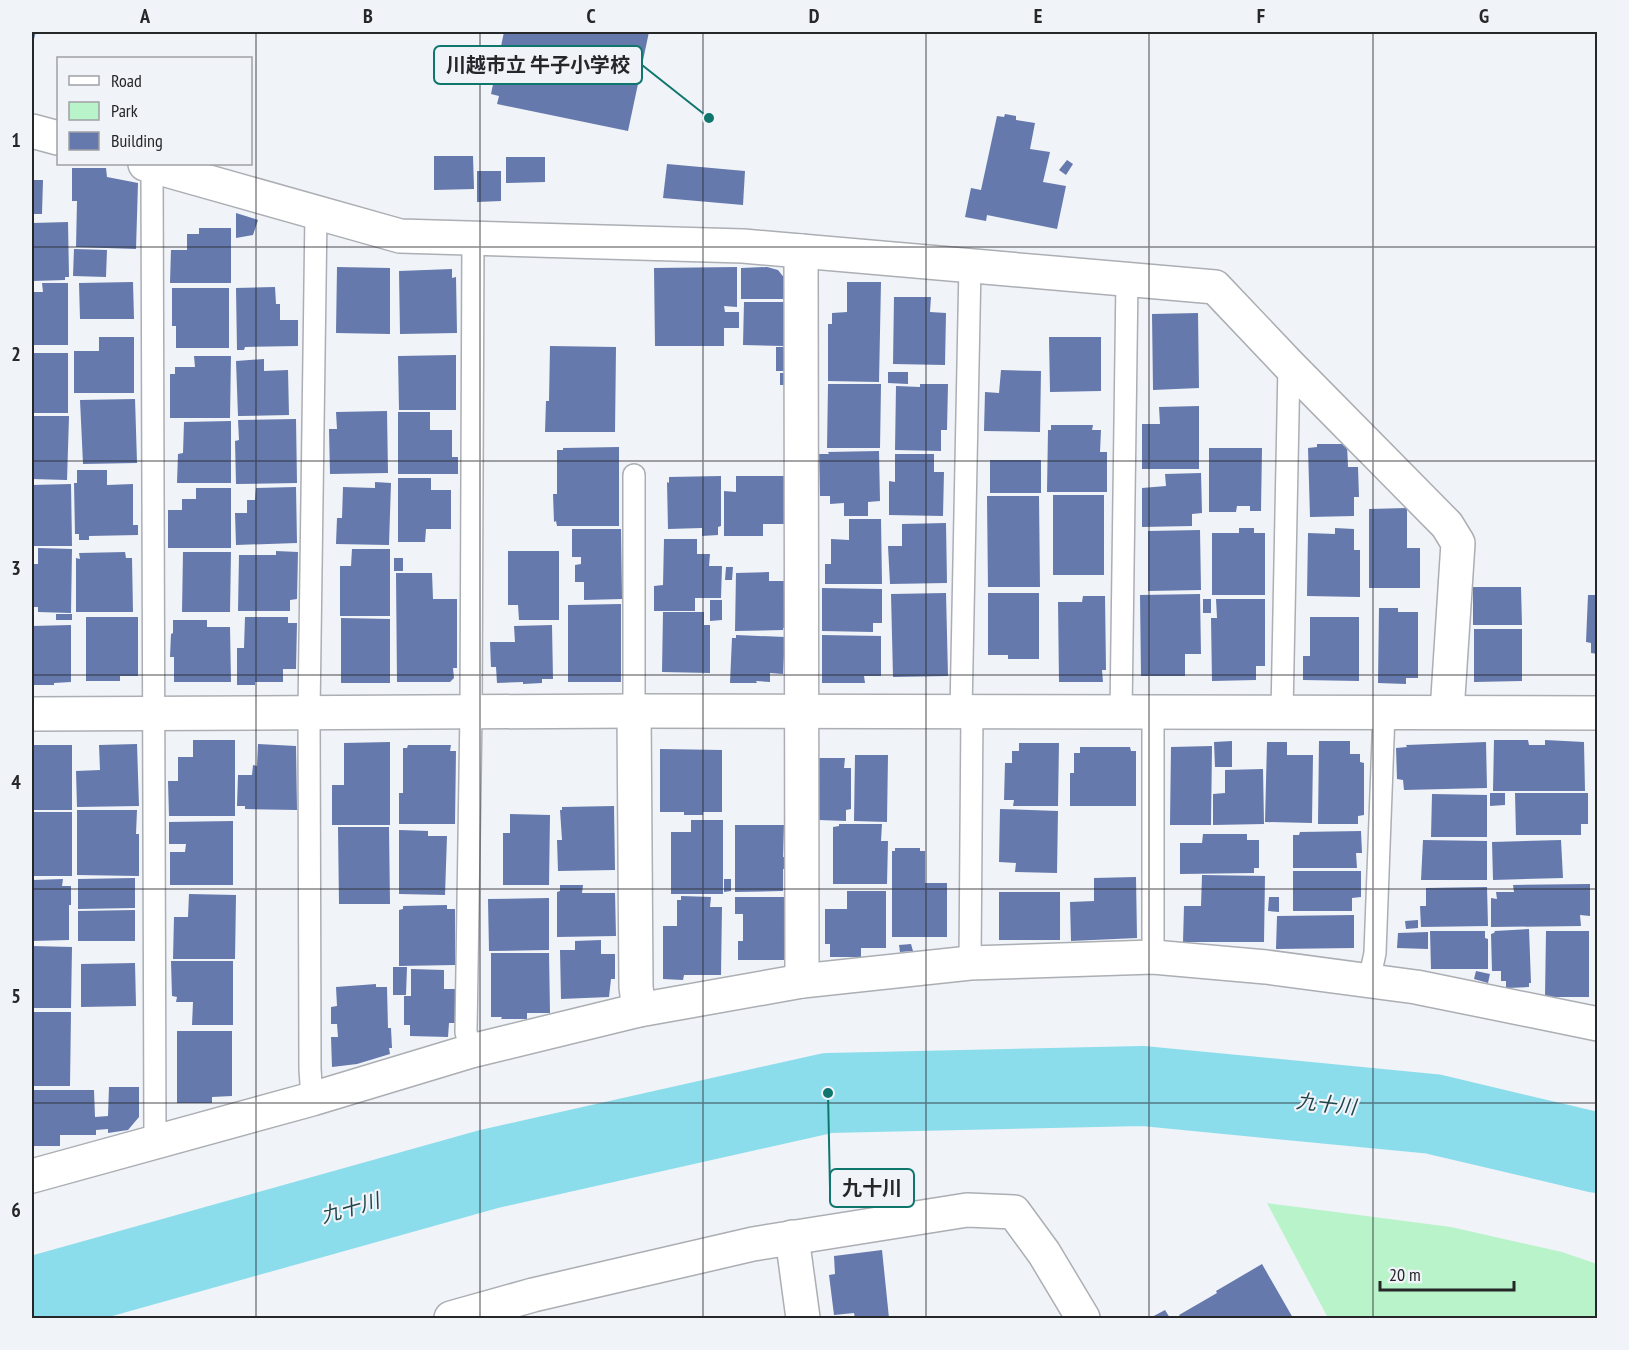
<svg xmlns="http://www.w3.org/2000/svg" width="1629" height="1350" font-family="'PT Sans Narrow','Noto Sans JP',sans-serif">
<style>
.green{fill:#b9f3ca}
.lines{fill:none;stroke-linecap:round;stroke-linejoin:round}
.river{stroke:#8bddec;stroke-width:80}
.building{fill:#6579ac}
.service-casing{stroke:#abaeb3;stroke-width:24}
.minor-casing{stroke:#abaeb3;stroke-width:36}
.service{stroke:#fff;stroke-width:21}
.minor{stroke:#fff;stroke-width:33}
.grid{fill:none;stroke:#262729;stroke-width:1.5;stroke-opacity:0.55}
.labels{text-anchor:middle;dominant-baseline:central;stroke-width:4.5;stroke-linejoin:round;paint-order:stroke}
.water-label{font-size:20px;font-style:italic;fill:#1e454b;stroke:#f0f3f8}
.leader{fill:none;stroke:#0f766e;stroke-width:2}
.callout-dot{fill:#0f766e;stroke:#f0f3f8;stroke-width:2}
.callout{fill:#f0f3f8;stroke:#0f766e;stroke-width:2}
.callout-label{font-size:20px;text-anchor:middle;font-weight:bold;fill:#262729}
.neatline{fill:none;stroke:#262729;stroke-width:2}
.grid-label{font-size:20px;text-anchor:middle;font-weight:bold;fill:#262729}
</style>
<rect width="100%" height="100%" fill="#f0f3f8"/>
<path class="green" d="M1267,1203L1451,1227L1562,1252L1597,1264V1318H1332L1327,1316Z"/>
<g class="lines">
<path class="river" d="M32,1297L489,1169L828,1093L1143,1086L1433,1114L1598,1153"/>
</g>
<g class="building">
<path d="M32,32H36L32,46Z"/>
<path d="M504,32H649L628,131L497,104L499,96L491,94Z"/>
<path d="M1005,114L1016,116V120L1035,123L1030,149L1050,152L1043,182L1066,186L1057,229L987,215L986,221L965,217L971,188L981,190L997,116L1004,117Z"/>
<path d="M434,156H473L474,189L434,190Z"/>
<path d="M506,157H545V182L506,183Z"/>
<path d="M1067,160L1073,164L1066,175L1059,170Z"/>
<path d="M667,164L745,171L743,205L663,198Z"/>
<path d="M72,168H106L107,177L138,183L136,249L76,247L77,201H72Z"/>
<path d="M477,171H501V201L477,202Z"/>
<path d="M32,180H43L42,214H32Z"/>
<path d="M236,213L258,220L253,235L236,238Z"/>
<path d="M68,222L69,277H65V280L32,281V223Z"/>
<path d="M199,228H231V283H170L171,250H187V234H199Z"/>
<path d="M74,249L107,250L106,277L73,276Z"/>
<path d="M337,267L390,268V334L336,333Z"/>
<path d="M737,267V307L724,306L725,312H739V328H724V346H655L654,268Z"/>
<path d="M767,267L778,270L786,280V299H741V268Z"/>
<path d="M452,269V278L456,277L457,333L400,334L399,271Z"/>
<path d="M133,282L134,319H80L79,283Z"/>
<path d="M847,282H881L879,382L828,381V324H832V313L847,312Z"/>
<path d="M42,283H68V345H32V292H43Z"/>
<path d="M275,287L276,304H280V320H298V346L245,347L244,350H237L236,288Z"/>
<path d="M172,288H229V348H176V326H172Z"/>
<path d="M894,297H931L930,312L946,313L945,365L893,364Z"/>
<path d="M744,302H785L784,346L743,345Z"/>
<path d="M1198,313L1199,388L1153,390L1152,314Z"/>
<path d="M99,337H134V393H74V351H99Z"/>
<path d="M1049,337H1101V391L1050,392Z"/>
<path d="M550,346L616,347L615,432H545L546,401H549Z"/>
<rect x="776" y="347" width="11" height="24"/>
<rect x="32" y="353" width="36" height="60"/>
<path d="M456,355V410H399L398,356Z"/>
<path d="M194,356H231L230,418H170V374H175V367H195Z"/>
<path d="M264,359V371L288,370L289,415L238,416L236,361Z"/>
<path d="M1001,370L1041,371L1040,432L984,431L985,392L999,393Z"/>
<path d="M888,372H908V384L888,383Z"/>
<path d="M780,373H786L787,385H780Z"/>
<path d="M828,384H881L880,448H827Z"/>
<path d="M920,384H948L947,430H941V451L895,450L896,386L920,387Z"/>
<path d="M135,399L137,463L83,464L80,400Z"/>
<path d="M1199,406V469H1142V424H1160L1159,407Z"/>
<path d="M387,411L388,473L330,474L329,429H337L336,412Z"/>
<path d="M398,412H430V430H452V457H458V474H398Z"/>
<path d="M32,416H69L67,480L32,479Z"/>
<path d="M296,419L297,483L236,484L235,441L239,440L238,420Z"/>
<path d="M231,421V483H177L178,454L183,453L184,422Z"/>
<path d="M1051,425H1093L1092,430H1101L1100,452H1107V492H1047L1048,430H1051Z"/>
<path d="M1317,444H1347L1348,467H1358L1359,497H1354V516L1310,517L1308,448L1317,447Z"/>
<path d="M619,447V526H557L556,521L554,522L553,494H557V450H563V448Z"/>
<path d="M1209,448H1262L1261,511H1250V506H1237L1236,512H1209Z"/>
<path d="M879,451L880,501L868,502V516H844V503L830,504V496H820L819,454H829L828,452Z"/>
<path d="M895,454H934V472H944L943,516L889,515V481L895,482Z"/>
<rect x="990" y="460" width="51" height="33"/>
<path d="M77,470H107V485L133,484V525H138V535L89,536V540H79V534H75L74,483H77Z"/>
<path d="M1201,473L1202,513L1192,514V526L1142,527V488L1166,486L1165,474Z"/>
<path d="M721,476V526L718,527V535L702,536V528L668,529L667,482L669,483V477Z"/>
<path d="M736,476H787V524H763V536H724V491L736,492Z"/>
<path d="M398,478H431V490H451V529H426L425,542H398Z"/>
<path d="M375,482L391,483L389,545L336,544L337,518H342L343,487L375,488Z"/>
<path d="M71,484L72,546H32V485Z"/>
<path d="M296,487L297,543L236,545L235,513H247V500H255L256,488Z"/>
<path d="M196,488H231V548H168V510H182V499H196Z"/>
<rect x="1053" y="495" width="51" height="80"/>
<path d="M987,496H1039L1040,587H988Z"/>
<path d="M1407,508V548H1420V588H1369V509Z"/>
<path d="M849,519H881L882,584H825V564H831V539L849,540Z"/>
<path d="M946,523L947,583L890,584L888,546H902V524Z"/>
<path d="M1239,528H1254V533H1265V595H1212V533H1239Z"/>
<path d="M1335,528L1354,529V550H1360V597L1307,596L1308,533L1335,534Z"/>
<path d="M572,529H621L622,599L584,600V582H575V565L581,564V557H572Z"/>
<path d="M1200,530L1201,590L1148,591V531Z"/>
<path d="M664,539H697V554H710L709,566H722L721,598H695V611H654V586L663,585Z"/>
<path d="M38,548L72,549L71,613L38,612V607H32V564H38Z"/>
<path d="M352,549H390V616H340V566H351Z"/>
<path d="M276,551L298,552L297,599L290,600V611H238L239,555H276Z"/>
<path d="M508,551H559V620H519L518,605H508Z"/>
<path d="M125,552L126,558H132L133,612H76V558L80,559L79,553Z"/>
<path d="M183,552H231L230,612H182Z"/>
<rect x="394" y="558" width="9" height="13"/>
<path d="M726,567H733L732,580H725Z"/>
<path d="M769,572V581H788V628H783V630L735,631L736,573Z"/>
<path d="M396,573H432L433,599H457V668H453L454,678L450,682H397Z"/>
<path d="M1473,587H1521L1522,625H1473Z"/>
<path d="M822,588L882,589V623H873V632L822,631Z"/>
<path d="M946,593L948,676L893,677L891,594Z"/>
<path d="M988,593H1039V659H1008V655H988Z"/>
<path d="M1200,594L1201,654H1185V676H1141L1140,595Z"/>
<path d="M1588,595H1598V654L1591,653V643L1586,642Z"/>
<path d="M1083,596H1105L1106,670H1102L1103,682H1059L1058,602H1082Z"/>
<rect x="1203" y="599" width="8" height="14"/>
<path d="M1216,599H1265V666H1256V680L1212,681L1211,618H1217Z"/>
<path d="M710,600H722V620L710,621Z"/>
<path d="M621,604V682H568V605Z"/>
<path d="M1379,608H1398V612H1418V678H1406V684L1378,683Z"/>
<path d="M663,612H704V625H710V673L662,672Z"/>
<rect x="56" y="614" width="16" height="6"/>
<path d="M86,617H138V676H120V681H86Z"/>
<path d="M245,617H288V623H297L296,669H283V682H255V685H237V648H244Z"/>
<path d="M1310,617H1359V681L1303,680V656H1310Z"/>
<path d="M341,618L390,619V683H341Z"/>
<path d="M173,620H207V627H230L231,682H174V657H170L171,634L173,633Z"/>
<path d="M71,625V682L54,683V685H32V626Z"/>
<path d="M552,625L553,679H542V683L523,684V682L497,683L496,667H491L490,642H515L514,626Z"/>
<path d="M1474,629H1522V681L1474,682Z"/>
<path d="M736,635L785,637L783,674L770,673V682L756,681L757,683H730L732,638H736Z"/>
<path d="M822,635L881,636V676H864L865,683H822Z"/>
<path d="M1596,657H1598V683L1595,682Z"/>
<path d="M193,740H235V816H169L168,781H178V757H193Z"/>
<path d="M1494,740H1528L1529,745H1545V740L1584,742L1585,791H1493Z"/>
<path d="M1232,741V767H1215L1214,742Z"/>
<path d="M1319,741H1350V754H1360V762L1364,763V815L1358,816V824H1318Z"/>
<path d="M390,742V825H332V785H344V743Z"/>
<path d="M1267,742H1287V755H1313L1312,823L1265,822Z"/>
<path d="M1486,742L1487,788L1404,790L1403,780L1397,779L1396,748L1407,747L1406,745Z"/>
<path d="M1019,743H1059L1058,806H1013L1014,800H1004L1005,763H1012V751H1019Z"/>
<path d="M137,744L139,806L77,807L76,771L100,770L99,745Z"/>
<path d="M258,744L296,746L297,810L245,809V806H237L238,775H252L253,765L257,766Z"/>
<rect x="32" y="745" width="40" height="65"/>
<path d="M408,745H451L450,751H456L455,824H399V793H403V748H407Z"/>
<path d="M1212,746L1211,825H1170L1171,747Z"/>
<path d="M1080,747H1130L1131,751H1136V806H1070V773H1074V753H1080Z"/>
<path d="M660,749L722,750V812H703V815H684V812H660Z"/>
<path d="M855,755H888L887,822L854,821Z"/>
<path d="M819,758H845L844,768H851V809L846,810V821L819,820Z"/>
<path d="M1263,769L1264,824L1213,825V794L1225,793V770Z"/>
<path d="M1490,793H1505V805L1490,806Z"/>
<path d="M1515,793H1588V824H1581V835H1516Z"/>
<path d="M1432,794L1487,795V837H1431Z"/>
<path d="M614,806L615,870L558,871L557,840H562L560,810H562V807Z"/>
<path d="M1000,809L1058,811L1057,873L1015,872L1016,863L999,862Z"/>
<path d="M77,810H137L136,834H139V876L77,875Z"/>
<rect x="32" y="812" width="40" height="64"/>
<path d="M510,814L550,815L549,885H503V833H510Z"/>
<path d="M691,820H723V894H671V832H691Z"/>
<path d="M233,821V885H170V852H185L186,844H169V822Z"/>
<path d="M839,824H882L881,841H888L887,884H833V827L839,826Z"/>
<path d="M735,825H784L783,857H787V869H783V891L735,892Z"/>
<path d="M338,827H389L390,904H339Z"/>
<path d="M399,830L428,831V836H447L445,895L399,894Z"/>
<path d="M1361,831L1362,853H1356L1357,868H1293V835H1299L1300,832Z"/>
<path d="M1203,834H1247V840H1259V868H1254V873L1180,874V843H1202Z"/>
<path d="M1423,840L1487,841V880H1421Z"/>
<path d="M1561,840L1563,878L1493,880L1492,842Z"/>
<path d="M895,848H920V851H925V883H947V937H892V851H895Z"/>
<path d="M1293,871H1361V897L1352,898V911H1293Z"/>
<path d="M1202,875L1265,876L1264,942H1183L1184,906H1201Z"/>
<path d="M1136,877L1137,938L1071,941L1070,902L1094,901V878Z"/>
<path d="M135,878V908L78,909V879Z"/>
<path d="M63,879L62,886H71V905H69V940L32,941V880Z"/>
<path d="M724,879H731V891L724,892Z"/>
<path d="M1590,884V916L1580,915L1581,926L1491,927V898L1497,899L1496,892H1514L1513,885Z"/>
<path d="M560,885H583L582,893H615L616,936L557,937V892L560,891Z"/>
<path d="M1487,887L1488,926L1421,927L1420,906H1426V888Z"/>
<path d="M847,891H886V948H861V957H830V944H825V909H847Z"/>
<rect x="999" y="892" width="61" height="48"/>
<path d="M189,894L236,895L235,959H173L174,917H188Z"/>
<path d="M681,896L711,897L710,907H722L721,975H684L683,980L663,979V926H677V900H681Z"/>
<path d="M735,897H784V960H738V941H743V914H735Z"/>
<path d="M1269,897H1279V912L1268,911Z"/>
<path d="M549,898V950L489,951L488,899Z"/>
<path d="M447,905V909H455V965L399,966V910L403,909V906Z"/>
<path d="M135,910V941H78V911Z"/>
<path d="M1354,915V948L1276,949L1277,916Z"/>
<path d="M1418,920V928L1406,929L1405,921Z"/>
<path d="M1529,929L1531,983H1529V987L1506,988V981H1501V971H1492L1491,934L1494,933L1495,931Z"/>
<path d="M1430,931H1485V938L1488,939V969H1431Z"/>
<path d="M1546,931H1589V997H1545Z"/>
<path d="M1428,932V949L1397,948L1398,933Z"/>
<path d="M601,940V954H615V979H611L609,997L561,999L560,950H575V941Z"/>
<path d="M911,944L913,951L900,952L899,945Z"/>
<path d="M32,946L72,947L71,1008H32Z"/>
<path d="M491,953H549L550,1013H527V1019H501L502,1017H491Z"/>
<path d="M171,961H233V1025H192L193,1002H176L177,997L172,996Z"/>
<path d="M135,963L136,1006L81,1007V964Z"/>
<path d="M393,967H407L406,995H393Z"/>
<path d="M411,969L444,970V989H457L456,1023H449L448,1037L410,1036V1025H404V996H411Z"/>
<path d="M1476,971L1490,974L1488,983L1474,979Z"/>
<path d="M376,984V987H387L388,1028H391L392,1048H389L390,1054L357,1064L332,1067L331,1037H338L337,1024H331V1007L337,1006L336,987Z"/>
<path d="M32,1012H71L70,1086H32Z"/>
<path d="M177,1031H232V1096L212,1097V1103H177Z"/>
<path d="M109,1087H139V1117L128,1130L108,1133V1129L96,1130V1135H60V1146H32V1090H94L95,1117L108,1116Z"/>
<path d="M882,1250L889,1318H855L854,1313L834,1315L829,1275L835,1274L834,1256Z"/>
<path d="M1262,1264L1293,1318H1181L1179,1315L1217,1293L1216,1291Z"/>
<path d="M1165,1310L1170,1318H1150Z"/>
</g>
<g class="lines">
<g class="service-casing">
<g id="service">
<path d="M152,166L155,1142"/>
<path d="M634,475V711"/>
<path d="M961,711L970,266"/>
<path d="M1121,712L1127,279"/>
<path d="M1153,712V957"/>
<path d="M1282,712L1289,365"/>
<path d="M970,963L972,711"/>
<path d="M1369,981L1375,953L1384,713"/>
<path d="M471,1051L466,1032L471,712L473,238"/>
<path d="M312,1099L310,1069L309,712L316,213"/>
</g>
</g>
<g class="minor-casing">
<g id="minor">
<path d="M32,131L58,138"/>
<path d="M145,164L400,236L743,246L1215,287L1289,365L1447,525L1458,543L1447,712"/>
<path d="M801,251L802,981"/>
<path d="M634,711L636,987L639,1010"/>
<path d="M32,714L634,711L1598,713"/>
<path d="M32,1176L312,1099L471,1051L639,1010L802,981L970,963L1153,957L1266,967L1416,987L1598,1024"/>
<path d="M792,1237L803,1318"/>
<path d="M451,1318L533,1295L753,1244L967,1210L1014,1212L1044,1253L1083,1318"/>
</g>
</g>
<use href="#service" class="service"/>
<use href="#minor" class="minor"/>
</g>
<path class="grid" d="M256,32V1318M480,32V1318M703,32V1318M926,32V1318M1149,32V1318M1373,32V1318M32,247H1598M32,461H1598M32,675H1598M32,889H1598M32,1103H1598"/>
<g class="labels">
<g class="water-label">
<text transform="translate(1326 1104) rotate(6)">九十川</text>
<text transform="translate(350 1208) rotate(-16)">九十川</text>
</g>
</g>
<path class="leader" d="M709 118L642 65M828 1093L830 1188"/>
<g class="callout-dot">
<circle cx="709" cy="118" r="6"/>
<circle cx="828" cy="1093" r="6"/>
</g>
<g class="callout">
<rect x="434" y="46" width="208" height="38" rx="6"/>
<rect x="830" y="1169" width="84" height="38" rx="6"/>
</g>
<g class="callout-label">
<text x="538" y="72">川越市立 牛子小学校</text>
<text x="872" y="1195">九十川</text>
</g>
<rect width="1629" height="1350" fill="none" stroke="#f0f3f8" stroke-width="66"/>
<rect x="57" y="57" width="195" height="108" fill="#f0f3f8" stroke="#9fa1a5" stroke-width="1.5"/>
<rect x="69" y="76" width="30" height="9" fill="#ffffff" stroke="#9fa1a5" stroke-width="1.5"/>
<text x="111" y="87" font-size="18" fill="#262729">Road</text>
<rect x="69" y="102" width="30" height="18" fill="#b9f3ca" stroke="#9fa1a5" stroke-width="1.5"/>
<text x="111" y="117" font-size="18" fill="#262729">Park</text>
<rect x="69" y="132" width="30" height="18" fill="#6579ac" stroke="#9fa1a5" stroke-width="1.5"/>
<text x="111" y="147" font-size="18" fill="#262729">Building</text>
<path d="M1380 1281v9h134v-9" fill="none" stroke="#262729" stroke-width="3"/>
<text x="1389" y="1281" font-size="18" fill="#262729" stroke="#f0f3f8" stroke-width="4.5" paint-order="stroke">20 m</text>
<rect x="33" y="33" width="1563" height="1284" class="neatline"/>
<g class="grid-label">
<text x="145" y="23">A</text>
<text x="368" y="23">B</text>
<text x="591" y="23">C</text>
<text x="814" y="23">D</text>
<text x="1038" y="23">E</text>
<text x="1261" y="23">F</text>
<text x="1484" y="23">G</text>
<text x="16" y="147">1</text>
<text x="16" y="361">2</text>
<text x="16" y="575">3</text>
<text x="16" y="789">4</text>
<text x="16" y="1003">5</text>
<text x="16" y="1217">6</text>
</g>
</svg>
